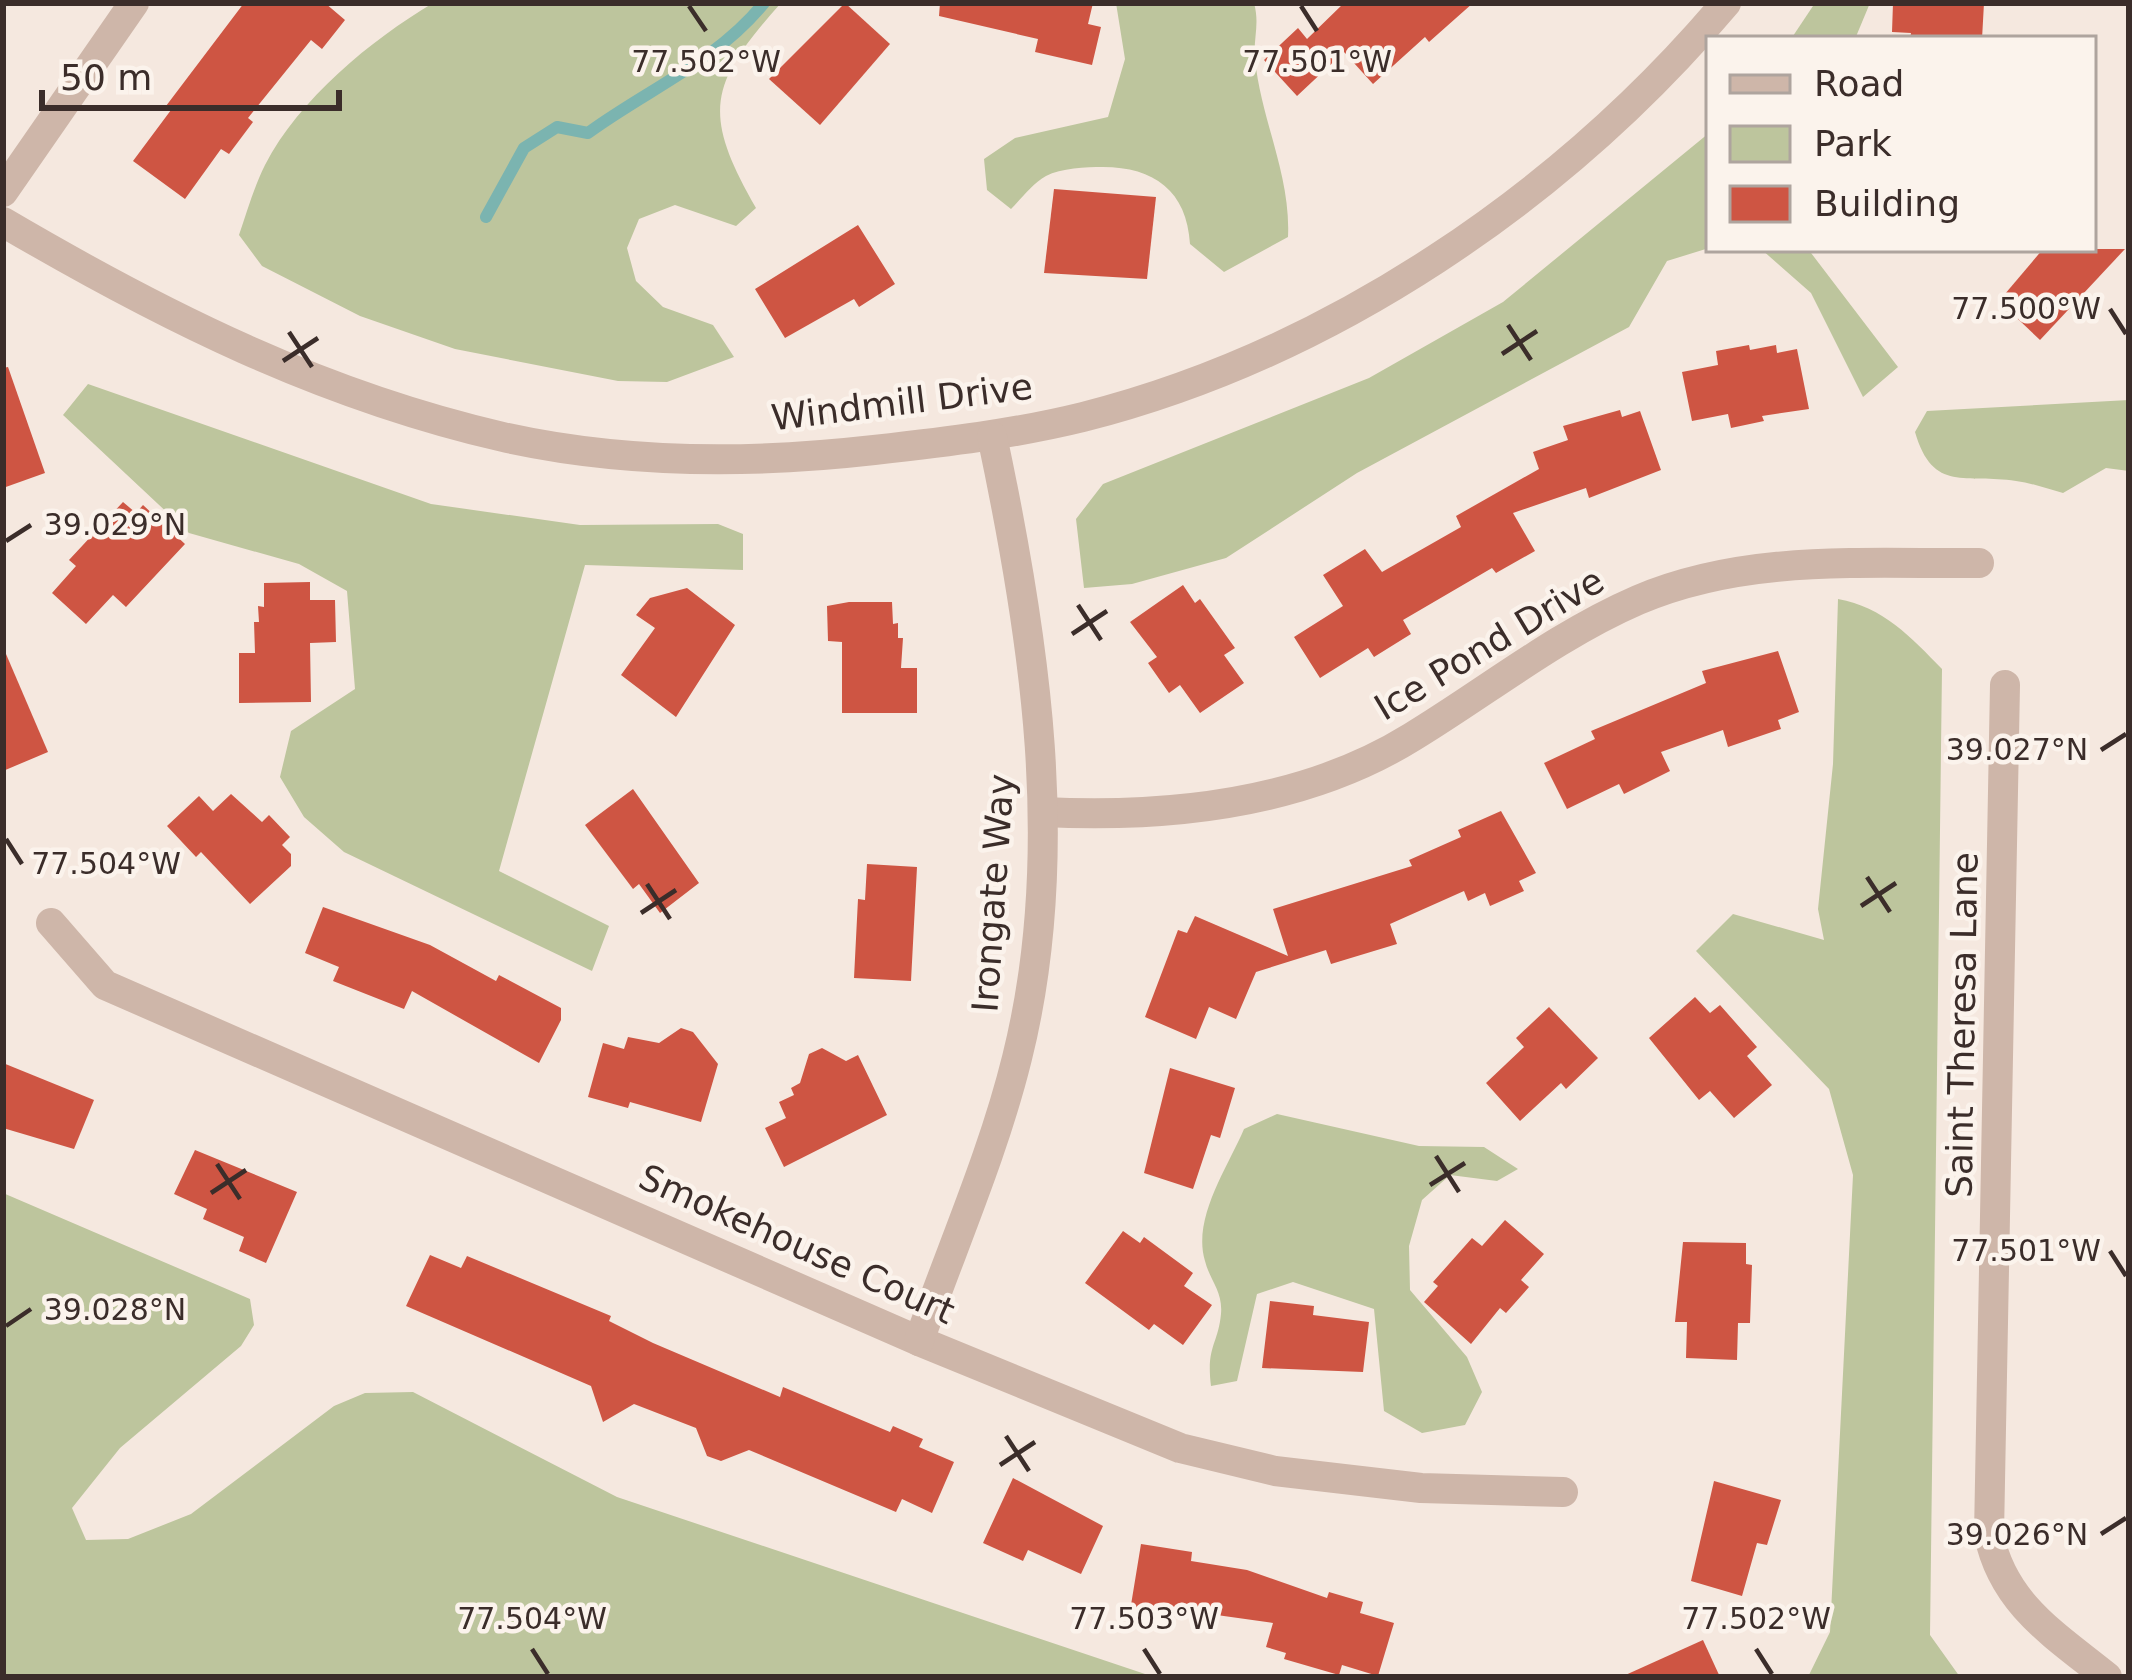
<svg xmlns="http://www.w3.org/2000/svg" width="2132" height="1680" font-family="'DejaVu Sans',sans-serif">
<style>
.green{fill:#bdc59d}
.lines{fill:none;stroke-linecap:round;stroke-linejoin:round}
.stream{stroke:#7bb4b0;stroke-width:12}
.building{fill:#ce5543}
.street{stroke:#ceb6a9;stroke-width:30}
.ticks{fill:none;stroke:#3b2d2a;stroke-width:4.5}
.labels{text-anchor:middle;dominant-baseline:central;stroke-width:9;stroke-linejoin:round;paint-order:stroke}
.street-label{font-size:36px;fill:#3b2d2a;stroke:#fbf3ec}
.ticks-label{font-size:30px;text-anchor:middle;fill:#3b2d2a;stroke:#fbf3ec;stroke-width:9;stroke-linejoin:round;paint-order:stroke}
</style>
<rect width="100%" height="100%" fill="#f5e8df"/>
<g class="green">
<path d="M433,3H781C709,84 701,112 756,208L736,226L675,205L639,219L627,248L636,281L663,307L713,325L734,357L667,382L618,381L455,349L360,316L262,266L239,235C247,212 254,187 265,165C299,99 371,40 433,3Z"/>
<path d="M1116,3H1254C1260,25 1253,38 1255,59C1261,120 1291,175 1288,237L1224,272L1190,244C1187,191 1154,167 1103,167C1086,167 1061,168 1046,176C1033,183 1021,199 1011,209L987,190L984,159L1015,138L1108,117L1125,59Z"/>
<path d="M1815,3H1870L1855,39H1791Z"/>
<path d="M1709,133V248L1667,261L1629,327L1357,473L1226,558L1132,584L1084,588L1076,519L1103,484L1369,378L1503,302Z"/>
<path d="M1761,249H1808L1898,367L1863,397L1811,293Z"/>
<path d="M88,384L431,504L580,525L718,524L743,534V570L585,565L499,871L609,926L592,971L344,852L304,817L280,777L291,731L355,689L347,591L299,564L189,533L63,415Z"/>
<path d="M2129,400V471L2106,468L2063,493C2048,489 2032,483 2016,481C1966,473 1933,494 1915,432L1927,411Z"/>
<path d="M1838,599C1883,607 1911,637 1942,669L1930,1635L1960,1677H1808L1830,1632L1853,1175L1829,1089L1696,951L1733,914L1824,940L1818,909L1833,764Z"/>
<path d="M1277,1114L1419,1146L1484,1147L1518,1169L1497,1181L1450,1175L1422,1200L1409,1246L1410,1290L1467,1357L1482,1392L1465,1425L1422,1433L1384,1411L1374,1309L1293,1282L1257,1294L1237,1381L1211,1386C1206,1346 1218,1345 1221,1314C1223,1291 1210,1281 1205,1261C1192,1218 1228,1167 1244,1129Z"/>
<path d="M3,1193L250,1299L254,1325L241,1346L120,1448L72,1508L86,1540L128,1539L191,1514L334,1406L365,1393L413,1392L617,1497L1154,1677H3Z"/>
</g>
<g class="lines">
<path class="stream" d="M486,217L524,148L557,127L588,133C648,89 716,62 764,3"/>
</g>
<g class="building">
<path d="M244,3H325L345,20L322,49L311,40L248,118L253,122L229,154L221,149L185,199L133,161L171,110L166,106Z"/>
<path d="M845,3L890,44L820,125L769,79Z"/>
<path d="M940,3H1093L1088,24L1101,27L1092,65L1035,52L1038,39L939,16Z"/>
<path d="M1344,3H1473L1429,42L1425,37L1373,84L1344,52L1297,96L1264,60L1298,28L1307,39Z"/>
<path d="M1893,3H1984L1982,39H1910L1911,33L1892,32Z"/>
<path d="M1054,189L1156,197L1147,279L1044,273Z"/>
<path d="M858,225L895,284L859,307L854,299L785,338L755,289Z"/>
<path d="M2043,249H2125L2040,340L1999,301Z"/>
<path d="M1749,345L1750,350L1776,345L1777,353L1797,349L1809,409L1762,416L1764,421L1731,428L1728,414L1692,421L1682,372L1718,365L1716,351Z"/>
<path d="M8,367L45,473L3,488V368Z"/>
<path d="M1620,410L1622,417L1640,411L1661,470L1589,498L1586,488L1513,513L1535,551L1496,573L1492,568L1403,620L1411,634L1374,657L1368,648L1320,678L1294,637L1343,606L1323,575L1365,549L1382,572L1461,527L1456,516L1539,469L1533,452L1568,440L1563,426Z"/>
<path d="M123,502L136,513L143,505L185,544L126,607L113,595L86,624L52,593L76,566L69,560Z"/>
<path d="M310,582V600H335L336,642L310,643L311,702L239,703V653H255L254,622H259L258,606L264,607V583Z"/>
<path d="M1183,585L1195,603L1200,599L1235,648L1224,655L1244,683L1200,713L1180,685L1169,693L1148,663L1157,657L1130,622Z"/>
<path d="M687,588L735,625L676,717L621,675L655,628L636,615L650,598Z"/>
<path d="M849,602H892L893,624L898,623V638H903L901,668H917V713H842V642L828,641L827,606Z"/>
<path d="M3,647L48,752L3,771Z"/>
<path d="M1778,651L1799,712L1778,720L1781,729L1728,747L1723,730L1661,752L1670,771L1624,794L1619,784L1567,809L1544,763L1595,739L1591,731L1706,683L1702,671Z"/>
<path d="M633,789L699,883L660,913L639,884L633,889L585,825Z"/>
<path d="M231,794L262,822L269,815L290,837L282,845L291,854V866L250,904L201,852L196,857L167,826L199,796L213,811Z"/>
<path d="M1501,811L1536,873L1519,881L1524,891L1490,906L1485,893L1468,901L1464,891L1390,924L1397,944L1331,964L1326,950L1256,972L1236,1019L1209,1007L1196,1039L1145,1017L1178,930L1187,933L1195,916L1288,956L1273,909L1412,866L1409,860L1461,837L1458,830Z"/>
<path d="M867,864L917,867L911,981L854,978L858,899L865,900Z"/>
<path d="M323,907L430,945L496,981L499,975L561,1008V1020L539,1063L412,991L404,1009L333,981L339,967L305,953Z"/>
<path d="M1695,997L1710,1013L1720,1005L1757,1047L1747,1056L1772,1085L1734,1118L1710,1091L1699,1100L1649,1038Z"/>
<path d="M1549,1007L1598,1058L1566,1089L1561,1083L1520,1121L1486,1083L1524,1047L1516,1038Z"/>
<path d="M681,1028L693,1032L718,1064L701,1122L630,1102L628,1108L588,1097L603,1043L624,1049L628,1037L659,1043Z"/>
<path d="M822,1048L846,1061L858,1055L887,1115L784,1167L765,1128L786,1118L779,1102L794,1095L791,1088L800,1083L809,1054Z"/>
<path d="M3,1063L94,1100L74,1149L3,1128Z"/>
<path d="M1170,1068L1235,1088L1220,1138L1211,1135L1193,1189L1144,1173Z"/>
<path d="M195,1150L297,1192L266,1263L239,1251L244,1237L203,1219L207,1209L174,1194Z"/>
<path d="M1505,1220L1544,1254L1521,1280L1529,1287L1506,1313L1500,1308L1471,1344L1424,1302L1438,1286L1433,1282L1472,1238L1482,1246Z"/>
<path d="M1123,1231L1140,1243L1144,1237L1193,1273L1184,1286L1212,1305L1183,1345L1154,1324L1149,1330L1085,1283Z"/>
<path d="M1683,1242L1746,1243V1264L1752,1265L1750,1323H1738L1737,1360L1686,1358L1687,1322H1675Z"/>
<path d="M430,1255L461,1268L467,1256L611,1316L609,1321L653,1343L780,1397L783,1387L890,1432L893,1426L923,1439L919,1447L954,1462L932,1513L902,1499L896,1512L749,1450L721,1461L707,1456L696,1428L634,1404L603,1422L591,1386L406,1306Z"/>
<path d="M1270,1301L1314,1306L1313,1315L1369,1322L1363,1372L1262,1368Z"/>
<path d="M1013,1478L1103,1526L1081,1574L1028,1550L1023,1561L983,1543Z"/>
<path d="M1714,1481L1781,1500L1767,1545L1757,1543L1742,1596L1691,1581Z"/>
<path d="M1141,1544L1192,1552L1191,1561L1247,1570L1327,1598L1329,1592L1363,1602L1360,1613L1394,1623L1378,1676L1342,1665L1339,1675L1284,1659L1286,1653L1266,1647L1273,1623L1181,1610L1180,1618L1130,1611Z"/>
<path d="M1703,1640L1720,1677H1621Z"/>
</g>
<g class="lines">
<g class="street">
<path d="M3,192L134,3"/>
<path d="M3,222C163,316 321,395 503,437C624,464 751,464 874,450C945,442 1014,434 1083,417C1331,354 1562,197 1726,3"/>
<path d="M2005,685L1989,1535C2003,1604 2055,1635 2107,1677"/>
<path d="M1043,812C1167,818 1304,804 1412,737C1486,692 1557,635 1638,600C1746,554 1864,564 1979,563"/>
<path d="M51,923L105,985L919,1341L1180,1448L1275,1471L1421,1488L1563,1492"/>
<path d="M919,1341C952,1247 993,1155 1017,1058C1068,854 1035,638 992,436"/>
</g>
</g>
<path class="ticks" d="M689,6L706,31M1301,6L1317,31M2110,309L2126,334M1508,325L1531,360M289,332L312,367M1502,354L1537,331M283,361L318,338M6,541L31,525M1078,605L1101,640M1072,634L1107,611M2101,750L2126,734M6,839L22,864M1867,877L1890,912M647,884L670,919M1861,906L1896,883M641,913L676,890M1436,1156L1459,1192M217,1164L240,1199M1430,1185L1465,1163M211,1193L246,1170M2110,1251L2126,1276M6,1326L31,1309M1006,1436L1029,1471M1000,1465L1035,1442M2101,1534L2126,1518M532,1649L548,1674M1144,1649L1160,1674M1756,1649L1772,1674"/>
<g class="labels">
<g class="street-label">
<text transform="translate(902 402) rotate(-7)">Windmill Drive</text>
<text transform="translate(1489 644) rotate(-31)">Ice Pond Drive</text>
<text transform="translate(993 893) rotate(-86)">Irongate Way</text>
<text transform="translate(1962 1025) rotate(-89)">Saint Theresa Lane</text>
<text transform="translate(797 1244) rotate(24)">Smokehouse Court</text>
</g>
</g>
<g class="ticks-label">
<text x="706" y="72">77.502°W</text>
<text x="1317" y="72">77.501°W</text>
<text x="2026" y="319">77.500°W</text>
<text x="115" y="535">39.029°N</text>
<text x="2017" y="760">39.027°N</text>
<text x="106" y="874">77.504°W</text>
<text x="2026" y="1261">77.501°W</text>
<text x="115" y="1320">39.028°N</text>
<text x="2017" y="1545">39.026°N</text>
<text x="532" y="1629">77.504°W</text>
<text x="1144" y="1629">77.503°W</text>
<text x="1756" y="1629">77.502°W</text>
</g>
<rect width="2132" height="1680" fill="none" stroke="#3b2d2a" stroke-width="12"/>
<rect x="1706" y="36" width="390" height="216" fill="#fbf3ec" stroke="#aea49e" stroke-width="3"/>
<rect x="1730" y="75" width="60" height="18" fill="#ceb6a9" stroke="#aea49e" stroke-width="3"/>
<text x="1814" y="96" font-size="36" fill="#3b2d2a">Road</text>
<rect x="1730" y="126" width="60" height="36" fill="#bdc59d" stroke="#aea49e" stroke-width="3"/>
<text x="1814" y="156" font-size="36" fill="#3b2d2a">Park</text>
<rect x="1730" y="186" width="60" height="36" fill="#ce5543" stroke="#aea49e" stroke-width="3"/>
<text x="1814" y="216" font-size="36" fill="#3b2d2a">Building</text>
<path d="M42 90v18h297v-18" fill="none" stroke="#3b2d2a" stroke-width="6"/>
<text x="60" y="90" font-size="36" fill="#3b2d2a" stroke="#fbf3ec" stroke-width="9" paint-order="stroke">50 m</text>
</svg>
